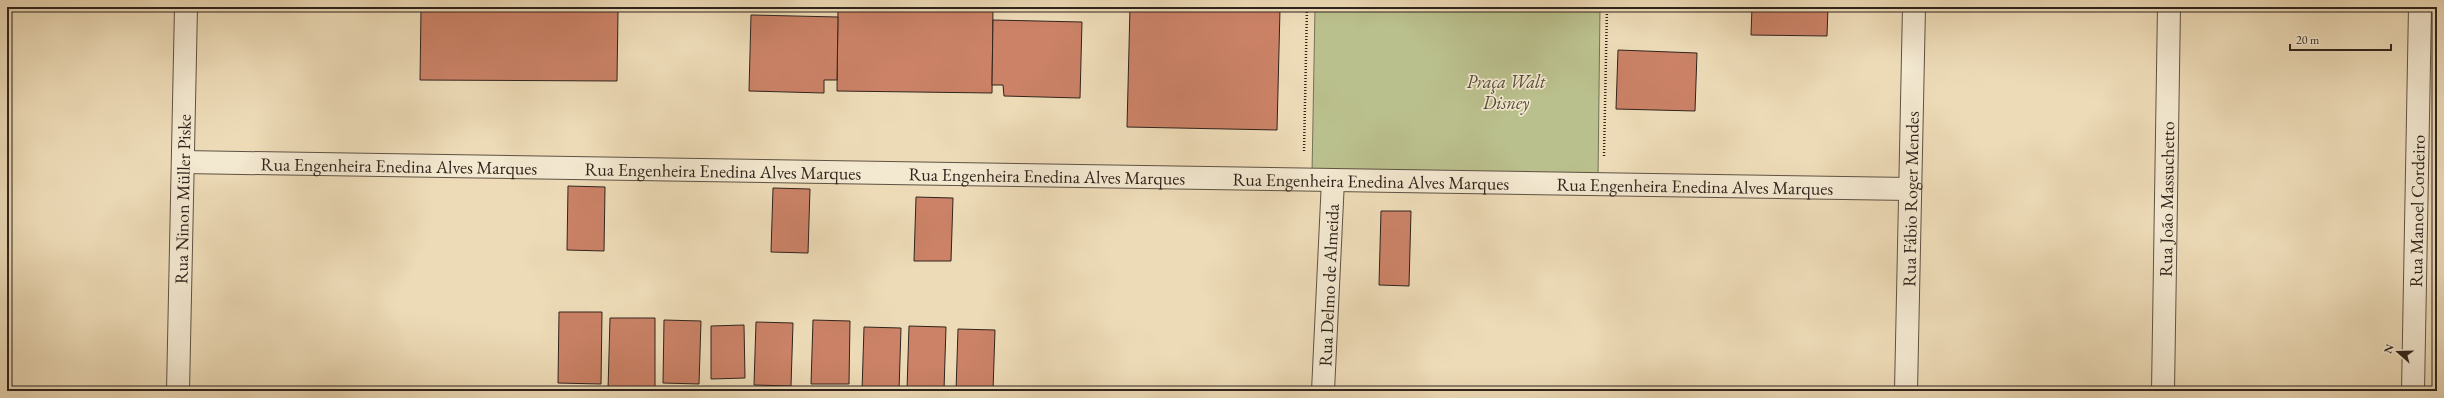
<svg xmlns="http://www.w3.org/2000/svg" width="2444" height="398" font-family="'EB Garamond',serif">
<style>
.green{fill:#bac08d;stroke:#757254}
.building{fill:#cb8267;stroke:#30241c}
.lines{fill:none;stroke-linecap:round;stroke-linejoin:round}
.street-casing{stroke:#5f5243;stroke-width:24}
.path{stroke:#30241c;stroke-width:2.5;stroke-dasharray:1 2;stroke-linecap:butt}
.street{stroke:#f3e8d0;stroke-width:22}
.labels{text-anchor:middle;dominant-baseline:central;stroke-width:3.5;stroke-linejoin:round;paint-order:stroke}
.park-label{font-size:18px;font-style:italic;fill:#524b38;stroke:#f3e8d0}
.street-label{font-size:18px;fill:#30241c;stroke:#f3e8d0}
</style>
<rect width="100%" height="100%" fill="#eddbb7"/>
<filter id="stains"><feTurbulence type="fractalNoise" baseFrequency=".005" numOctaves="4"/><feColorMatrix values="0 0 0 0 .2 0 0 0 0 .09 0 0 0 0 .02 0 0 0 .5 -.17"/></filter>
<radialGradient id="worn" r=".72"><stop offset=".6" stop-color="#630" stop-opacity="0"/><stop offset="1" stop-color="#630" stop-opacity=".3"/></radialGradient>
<path class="green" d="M1315,7H1600L1598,178L1312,174Z"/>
<g class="building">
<path d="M838,7H993L992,93L837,91Z"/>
<path d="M1130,7L1280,9L1277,130L1127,127Z"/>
<path d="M1752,7H1828L1827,36L1751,35Z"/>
<path d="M421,10L618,11L617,81L420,80Z"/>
<path d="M751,15L838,17L837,80H824V93L749,91Z"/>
<path d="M993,20L1082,22L1080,98L1004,96L1003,85H992Z"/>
<path d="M1618,50L1697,53L1695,111L1616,109Z"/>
<path d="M568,186L605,187L604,251L567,250Z"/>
<path d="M773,188L810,189L808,253L771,252Z"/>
<path d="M916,197L953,198L951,261H914Z"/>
<path d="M1381,211H1411L1409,286L1379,285Z"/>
<path d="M559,312H602L601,384L558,383Z"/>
<path d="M610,318H655V390H608Z"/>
<path d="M664,320L701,321L699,384L663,383Z"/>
<path d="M813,320L850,321L849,384H811Z"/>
<path d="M756,322L793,323L791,386L754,385Z"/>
<path d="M744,325L745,378L711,379V326Z"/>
<path d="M909,326L946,327L944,390H907Z"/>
<path d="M864,327L901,328L899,391H862Z"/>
<path d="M958,329L995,330L993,391H956Z"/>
</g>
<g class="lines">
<g class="street-casing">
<g id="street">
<path id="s1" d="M183,162L1910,189"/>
<path id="s2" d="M178,391L186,7"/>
<path id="s3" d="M1323,391L1333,180"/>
<path id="s4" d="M1906,391L1914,7"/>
<path id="s5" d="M2163,391L2169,7"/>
<path id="s6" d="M2413,391L2420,7"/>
</g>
</g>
<g class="path">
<path d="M1304,151L1307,7"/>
<path d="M1604,156L1607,7"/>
</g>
<use href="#street" class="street"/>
</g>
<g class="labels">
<g class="park-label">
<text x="1506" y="81">Praça Walt<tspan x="1506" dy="21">Disney</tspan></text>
</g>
<g class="street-label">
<text stroke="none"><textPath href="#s1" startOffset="216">Rua Engenheira Enedina Alves Marques</textPath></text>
<text stroke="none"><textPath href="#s1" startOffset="540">Rua Engenheira Enedina Alves Marques</textPath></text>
<text stroke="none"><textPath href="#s1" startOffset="864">Rua Engenheira Enedina Alves Marques</textPath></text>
<text stroke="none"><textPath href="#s1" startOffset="1188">Rua Engenheira Enedina Alves Marques</textPath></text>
<text stroke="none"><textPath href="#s1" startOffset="1512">Rua Engenheira Enedina Alves Marques</textPath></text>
<text stroke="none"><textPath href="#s2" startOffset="192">Rua Ninon Müller Piske</textPath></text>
<text stroke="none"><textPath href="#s4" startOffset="192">Rua Fábio Roger Mendes</textPath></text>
<text stroke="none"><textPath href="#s5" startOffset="192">Rua João Massuchetto</textPath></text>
<text stroke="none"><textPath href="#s6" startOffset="180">Rua Manoel Cordeiro</textPath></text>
<text stroke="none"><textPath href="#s3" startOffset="106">Rua Delmo de Almeida</textPath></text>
</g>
</g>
<rect width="2444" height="398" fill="none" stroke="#eddbb7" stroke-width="24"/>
<rect x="8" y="8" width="2428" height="382" fill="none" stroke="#30241c" stroke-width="2"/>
<rect x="12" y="12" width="2420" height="374" fill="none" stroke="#30241c"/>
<g transform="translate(2398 352) rotate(290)" stroke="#f3e8d0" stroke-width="3" paint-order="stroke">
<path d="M0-3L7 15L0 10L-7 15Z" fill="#30241c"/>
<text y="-6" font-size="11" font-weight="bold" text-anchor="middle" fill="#30241c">N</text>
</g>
<path d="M2290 44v6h101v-6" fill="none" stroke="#30241c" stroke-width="2"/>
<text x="2296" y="44" font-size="12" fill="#30241c" stroke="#f3e8d0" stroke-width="3" paint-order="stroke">20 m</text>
<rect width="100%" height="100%" filter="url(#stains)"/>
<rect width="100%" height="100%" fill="url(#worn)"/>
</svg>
